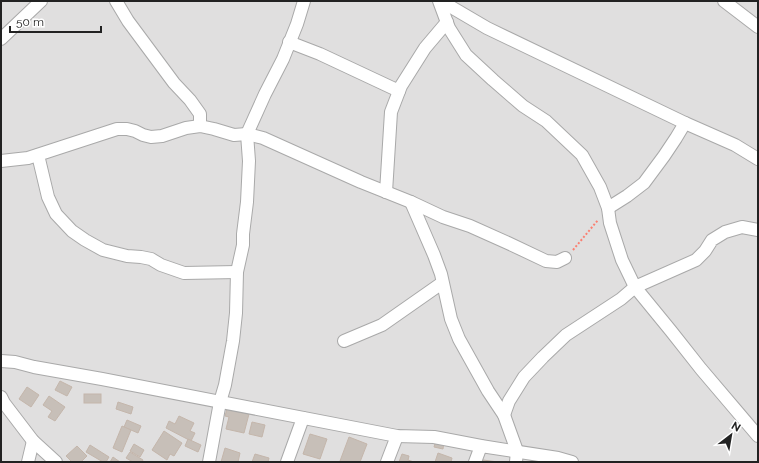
<svg xmlns="http://www.w3.org/2000/svg" width="759" height="463" font-family="Raleway,sans-serif">
<style>
.residential{fill:#e0dfdf}
.building{fill:#c7bfb8;stroke:#c4b6ab}
.lines{fill:none;stroke-linecap:round;stroke-linejoin:round}
.street-casing{stroke:#a9a9a9;stroke-width:14}
.path{stroke:#fa8072;stroke-width:2;stroke-dasharray:2 2;stroke-linecap:butt}
.street{stroke:#fff;stroke-width:12}
</style>
<rect width="100%" height="100%" fill="#f2efe9"/>
<rect class="residential" x="1" y="1" width="757" height="461"/>
<g class="building">
<path d="M60,381L72,387L67,396L55,390Z"/>
<path d="M27,387L39,395L31,407L19,399Z"/>
<rect x="84" y="394" width="17" height="9"/>
<path d="M49,396L65,407L55,421L48,417L52,411L43,405Z"/>
<path d="M118,402L133,407L131,414L116,409Z"/>
<path d="M227,409L249,414L244,433L226,429L229,417L225,416Z"/>
<path d="M179,416L194,423L190,431L195,433L191,441L166,428L169,421L175,424Z"/>
<path d="M127,420L141,426L138,433L124,427Z"/>
<path d="M252,422L265,425L262,437L249,434Z"/>
<path d="M122,426L131,430L122,452L113,448Z"/>
<path d="M164,431L182,443L174,456L170,454L167,460L152,450Z"/>
<path d="M310,434L327,439L320,459L303,454Z"/>
<path d="M349,437L367,444L360,462H343L340,461Z"/>
<path d="M188,439L201,445L198,452L185,446Z"/>
<path d="M436,440L444,442L443,449L434,447Z"/>
<path d="M134,444L144,450L140,457L130,451Z"/>
<path d="M90,445L109,457L106,462H103L86,452Z"/>
<path d="M77,446L87,456L81,462H72L66,456Z"/>
<path d="M225,448L240,453L238,462H221Z"/>
<path d="M130,452L143,460L142,462H133L126,458Z"/>
<path d="M438,453L452,458L451,462H435Z"/>
<path d="M255,454L269,458L268,462H252Z"/>
<path d="M402,454L409,456L408,460L414,462H399Z"/>
<path d="M113,457L120,462H110Z"/>
<path d="M483,460L498,462H482Z"/>
</g>
<g class="lines">
<g class="street-casing">
<g id="street">
<path d="M116,1L128,21L174,83L190,100L200,114V126"/>
<path d="M439,1L449,28L466,55L493,80L523,106L546,121L582,155L600,187L608,208L610,223L622,260L635,287L671,331L701,369L758,436"/>
<path d="M441,1L487,28L685,123L735,145L758,159"/>
<path d="M724,1L758,27"/>
<path d="M1,39L41,1"/>
<path d="M289,42L320,54L399,91"/>
<path d="M38,155L48,197L56,214L72,231L85,240L103,250L127,256L141,257L151,259L161,265L184,273L237,272"/>
<path d="M1,161L28,158L117,129H127L135,131L143,135L151,137L162,136L186,128L200,126L214,129L234,135L247,134L263,138L361,182L411,202L443,217L470,226L508,243L546,261L557,262L565,258"/>
<path d="M386,192L391,112L401,86L425,48L447,22"/>
<path d="M411,202L434,255L441,274L451,319L459,339L488,391L504,415L517,451L516,462"/>
<path d="M608,208L627,196L644,183L664,156L676,138L685,123"/>
<path d="M344,341L382,325L442,283"/>
<path d="M1,361L15,362L34,367L102,379L397,436L434,437L481,446L558,458L572,462"/>
<path d="M1,397L4,403L33,441L56,462"/>
<path d="M504,415L509,401L524,377L543,357L566,335L621,299L635,287L696,260L705,251L712,240L725,232L742,227L758,230"/>
<path d="M28,462L33,441"/>
<path d="M209,462L220,402L225,385L233,341L236,313L237,272L243,245V234L247,202L249,161L247,134L265,94L283,59L297,24L304,1"/>
<path d="M287,462L303,418"/>
<path d="M387,462L397,436"/>
<path d="M475,462L481,446"/>
</g>
</g>
<path class="path" d="M573,250L598,220"/>
<use href="#street" class="street"/>
</g>
<rect width="759" height="463" fill="none" stroke="#222222" stroke-width="4"/>
<g transform="translate(731 435) rotate(31)" stroke="#ffffff" stroke-width="3" paint-order="stroke">
<path d="M0-3L7 15L0 10L-7 15Z" fill="#222222"/>
<text y="-6" font-size="11" font-weight="bold" text-anchor="middle" fill="#222222">N</text>
</g>
<path d="M10 26v6h91v-6" fill="none" stroke="#222222" stroke-width="2"/>
<text x="16" y="26" font-size="12" fill="#222222" stroke="#ffffff" stroke-width="3" paint-order="stroke">50 m</text>
</svg>
